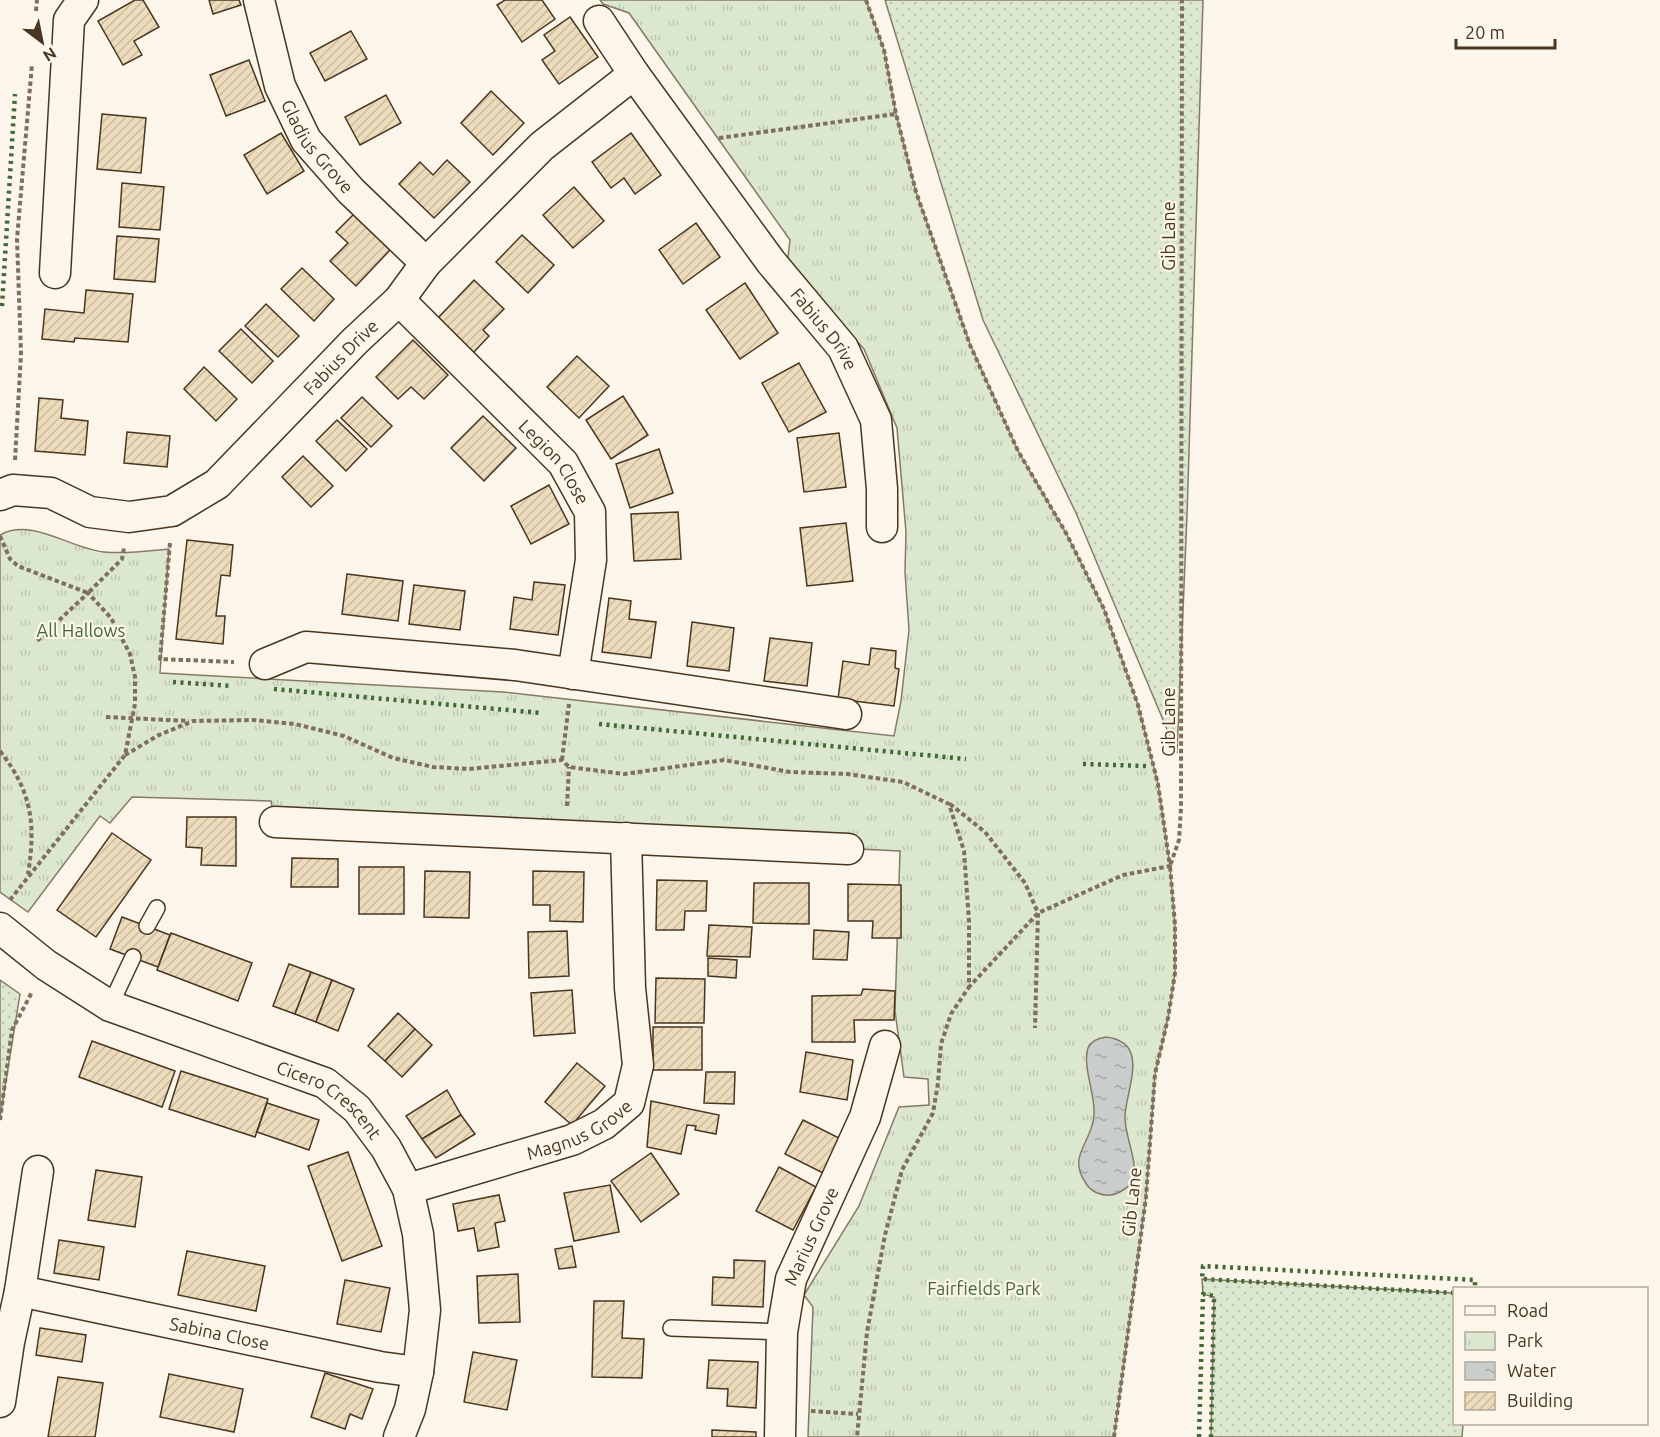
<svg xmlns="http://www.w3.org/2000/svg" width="1660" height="1437" font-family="Ubuntu,sans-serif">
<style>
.grass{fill:url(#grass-dots);stroke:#887966;stroke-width:1.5}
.park{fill:url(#park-tufts);stroke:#887966;stroke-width:1.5}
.water{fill:url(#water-ripples);stroke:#887966;stroke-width:1.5}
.building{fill:url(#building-hatch);stroke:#4a3520;stroke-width:1.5}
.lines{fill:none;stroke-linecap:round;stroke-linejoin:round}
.lane-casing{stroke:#4a3520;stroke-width:18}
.street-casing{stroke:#4a3520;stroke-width:33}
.path{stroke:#7f6f5c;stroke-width:4;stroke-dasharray:4.5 3;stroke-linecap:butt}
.lane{stroke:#fbf6e9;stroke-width:15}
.street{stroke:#fbf6e9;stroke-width:30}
.hedge{stroke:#436837;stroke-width:4.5;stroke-dasharray:3 4.5;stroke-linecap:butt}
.labels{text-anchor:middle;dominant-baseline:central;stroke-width:4.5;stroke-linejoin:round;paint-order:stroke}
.street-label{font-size:18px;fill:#4a3520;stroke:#fbf6e9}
.park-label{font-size:18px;fill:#436837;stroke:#fbf6e9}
</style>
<defs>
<pattern id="grass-dots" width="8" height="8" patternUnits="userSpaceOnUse" patternTransform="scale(1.5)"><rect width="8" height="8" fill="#dce7d0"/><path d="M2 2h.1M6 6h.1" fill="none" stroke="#bec7b2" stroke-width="1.8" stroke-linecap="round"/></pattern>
<pattern id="park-tufts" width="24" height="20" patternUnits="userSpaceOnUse" patternTransform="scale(1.5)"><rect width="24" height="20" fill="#dce7d0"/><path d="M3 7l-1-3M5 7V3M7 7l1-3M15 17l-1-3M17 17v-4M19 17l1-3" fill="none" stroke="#bec7b2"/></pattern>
<pattern id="water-ripples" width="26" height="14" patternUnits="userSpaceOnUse" patternTransform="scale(1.5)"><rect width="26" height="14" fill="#c9cecd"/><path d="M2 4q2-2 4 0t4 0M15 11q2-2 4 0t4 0" fill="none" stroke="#a5a8a6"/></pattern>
<pattern id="building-hatch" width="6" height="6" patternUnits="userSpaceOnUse" patternTransform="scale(1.5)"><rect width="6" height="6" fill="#ecdcbc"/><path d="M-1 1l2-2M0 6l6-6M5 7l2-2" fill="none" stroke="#ccbda1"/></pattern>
</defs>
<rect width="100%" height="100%" fill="#fbf6e9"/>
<g class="grass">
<path d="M885,0H1203L1187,515L1177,753L1076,513L983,320Z"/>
<path d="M0,980L20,994L0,1118Z"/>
<path d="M1202,1279L1454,1293V1424H1463L1462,1437H1211L1214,1297L1203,1294Z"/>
</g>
<path class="park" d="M600,0H866L884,50L896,114L916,192L970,344L1018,451L1066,533L1104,609L1138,705L1158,784L1170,866L1175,925V973L1168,1018L1155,1074L1146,1197L1114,1437H808L813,1307L804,1295L859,1206L899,1107L929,1105L928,1079L904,1077L895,1011L900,851L275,822L271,801L132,797L110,823L100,816L28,912L0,892V535C32,517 71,549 104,552C126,554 148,551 169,549L160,673L503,692L894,736L901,701L909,630L905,572L906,532L897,428L864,349L787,266L790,240L629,13L603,4Z"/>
<path class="water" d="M1106,1037C1151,1042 1126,1089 1125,1116C1124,1135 1139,1163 1133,1180C1130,1187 1118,1194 1111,1195C1102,1196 1092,1192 1087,1185C1066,1156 1091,1145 1094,1116C1096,1095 1082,1067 1088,1048C1091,1040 1099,1038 1106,1037Z"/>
<g class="building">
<path d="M135,0H143L159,27L134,41L142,55L123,65L98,21Z"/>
<path d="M209,0H239L241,5L213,14Z"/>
<path d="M505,0H542L555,19L522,42L497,5Z"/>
<path d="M570,17L598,57L559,84L542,60L555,51L544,35Z"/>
<path d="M351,31L367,59L325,81L310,53Z"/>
<path d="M249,60L265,101L226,116L210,75Z"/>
<path d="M491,91L524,123L493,155L461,123Z"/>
<path d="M386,95L401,123L360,145L345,117Z"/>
<path d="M102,114L146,118L141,173L97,169Z"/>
<path d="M281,133L304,171L267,194L244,155Z"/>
<path d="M631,133L661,175L635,194L624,178L611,188L592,162Z"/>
<path d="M447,160L470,182L434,218L399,184L420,162L433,175Z"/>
<path d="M122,183L164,187L160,230L119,227Z"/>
<path d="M574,187L604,221L573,248L543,215Z"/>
<path d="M354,214L390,250L356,286L330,261L348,243L336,232Z"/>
<path d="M696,223L720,257L683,284L659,250Z"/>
<path d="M522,235L554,265L528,293L496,262Z"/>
<path d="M117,236L159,239L155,282L114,279Z"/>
<path d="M302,268L334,299L314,321L281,289Z"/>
<path d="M474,280L504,309L483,330L489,336L473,353L437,319Z"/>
<path d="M745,283L778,333L740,359L706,310Z"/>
<path d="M86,290L133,294L128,342L75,338L74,342L42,339L45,309L84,313Z"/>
<path d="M266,304L299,336L278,357L245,326Z"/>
<path d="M241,329L273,361L252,383L219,351Z"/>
<path d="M413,340L448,375L424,399L411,387L398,399L376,377Z"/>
<path d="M577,356L609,386L579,418L547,387Z"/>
<path d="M799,363L826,412L789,432L762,383Z"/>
<path d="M204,367L237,399L216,421L184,389Z"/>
<path d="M623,396L648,435L611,459L586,420Z"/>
<path d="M362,397L392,426L371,447L341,418Z"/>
<path d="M39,398L63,400L61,418L88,421L85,455L35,451Z"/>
<path d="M483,416L516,448L484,481L451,448Z"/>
<path d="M337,420L367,449L346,471L316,441Z"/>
<path d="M127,432L170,436L167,467L124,463Z"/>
<path d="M839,433L846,487L804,492L797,438Z"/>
<path d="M659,449L673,493L630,508L616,464Z"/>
<path d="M303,456L333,486L311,507L282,477Z"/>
<path d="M549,485L569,524L531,544L511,506Z"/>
<path d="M678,512L681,559L634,561L631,514Z"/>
<path d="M846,523L853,581L807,586L800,528Z"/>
<path d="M187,540L233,545L230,576L221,575L216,616H225L223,644L176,639Z"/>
<path d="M347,574L403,581L398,621L342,614Z"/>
<path d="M534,582L565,585L558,635L510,629L514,597L532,600Z"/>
<path d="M414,585L465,591L460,630L409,624Z"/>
<path d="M609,598L631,601L629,619L656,622L651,658L602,652Z"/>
<path d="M692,622L734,628L729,671L687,666Z"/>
<path d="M770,638L812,643L807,686L764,681Z"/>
<path d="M871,648L896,651L895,668L899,669L894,706L838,699L843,661L869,665Z"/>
<path d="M187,817H236V866L201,865L202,848L186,847Z"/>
<path d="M112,833L151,860L96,937L57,910Z"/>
<path d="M292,858L338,859V887H291Z"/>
<rect x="359" y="867" width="45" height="47"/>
<path d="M425,871L470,872L469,918L424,917Z"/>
<path d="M533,871L584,872L583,922L550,921V905H533Z"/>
<path d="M657,880L707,881L706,911H685L684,930H656Z"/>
<path d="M754,883H809V924L753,923Z"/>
<path d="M848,884L901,885V938H872L873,921H848Z"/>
<path d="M122,917L170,935L158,967L110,949Z"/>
<path d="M709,925L752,927L750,957L707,956Z"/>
<path d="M814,930L849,932L847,960L813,959Z"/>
<path d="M567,931L569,976L529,978L528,932Z"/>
<path d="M171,933L252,963L238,1001L157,970Z"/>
<path d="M708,958L737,960L736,978L708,976Z"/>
<path d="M289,964L311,972L295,1014L273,1006Z"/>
<path d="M311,972L332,980L316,1022L295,1014Z"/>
<path d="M656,978L705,979L704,1023H655Z"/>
<path d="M332,980L354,989L338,1031L316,1022Z"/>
<path d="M863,989L895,991L894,1020H854L855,1042H812V996L861,995Z"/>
<path d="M572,990L575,1033L534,1036L531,993Z"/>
<path d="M398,1013L415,1029L385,1061L368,1046Z"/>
<rect x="653" y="1027" width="49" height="43"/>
<path d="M415,1029L432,1045L402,1077L385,1061Z"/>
<path d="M92,1041L175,1071L162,1107L79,1077Z"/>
<path d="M806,1052L853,1060L847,1100L800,1092Z"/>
<path d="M577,1063L605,1086L572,1125L545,1102Z"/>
<path d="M181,1071L268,1099L255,1137L169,1109Z"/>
<path d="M706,1072H735L734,1104L704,1103Z"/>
<path d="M447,1090L461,1115L422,1139L406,1116Z"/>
<path d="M651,1101L719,1115L716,1134L695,1130L696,1126L687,1125L681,1154L647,1147Z"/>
<path d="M267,1103L319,1120L309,1150L257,1132Z"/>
<path d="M461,1115L475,1134L436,1158L422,1139Z"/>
<path d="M803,1120L843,1140L825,1174L785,1154Z"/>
<path d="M348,1152L382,1246L342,1261L308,1166Z"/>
<path d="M651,1153L679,1194L641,1222L611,1181Z"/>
<path d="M779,1167L816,1187L793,1230L756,1211Z"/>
<path d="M96,1170L142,1177L135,1227L88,1220Z"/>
<path d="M610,1185L619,1232L574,1241L564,1193Z"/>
<path d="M499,1195L505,1221L495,1223L499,1247L478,1251L474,1228L458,1231L453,1204Z"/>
<path d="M59,1240L104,1247L99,1280L54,1273Z"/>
<path d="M572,1246L576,1267L559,1269L555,1249Z"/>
<path d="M187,1251L265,1266L256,1311L178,1295Z"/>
<path d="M734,1260L765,1261L763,1307L712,1305L713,1277L734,1278Z"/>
<path d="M518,1274L520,1322L479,1323L477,1276Z"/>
<path d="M345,1280L390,1288L381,1332L337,1324Z"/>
<path d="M594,1301H624L622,1338L644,1339L642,1378L592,1377Z"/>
<path d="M40,1328L86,1335L82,1362L36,1355Z"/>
<path d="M473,1352L517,1360L507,1410L464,1402Z"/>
<path d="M709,1360L758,1362L756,1408L727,1406L728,1389L707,1388Z"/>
<path d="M325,1373L373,1389L362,1419L350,1414L345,1429L311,1417Z"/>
<path d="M169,1374L243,1389L234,1432L160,1417Z"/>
<path d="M58,1377L103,1383L95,1437H48Z"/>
<path d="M712,1430L756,1432V1437H712Z"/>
</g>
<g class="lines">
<g class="lane-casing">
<g id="lane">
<path d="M147,926L157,908"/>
<path d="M110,1006L133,957"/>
<path d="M671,1328L782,1332"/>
</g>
</g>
<g class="street-casing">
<g id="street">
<path id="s1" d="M259,0L280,86L306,140L351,191L426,263"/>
<path id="s2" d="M599,21L634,74L771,262L843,348L876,420L882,489V527"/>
<path d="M55,273L69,20L83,0"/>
<path id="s3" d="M399,300L563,463L590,512L591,560L573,674"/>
<path id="s4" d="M0,495L13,490L51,493L90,512L129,517L172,511L217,484L355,341L399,300L426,263L542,146L634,74"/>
<path d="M265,664L306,647L515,665L846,714"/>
<path d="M275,822L848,849"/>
<path id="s5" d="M0,928L46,965L110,1006L325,1083L357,1109L386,1148L408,1189L418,1234L425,1310L418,1372L410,1409L399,1437"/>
<path id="s6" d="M408,1189L572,1140L604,1124L629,1103L638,1065L630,988L626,838"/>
<path id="s7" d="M20,1291L380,1367L418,1372"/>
<path d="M0,1402L9,1342L20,1291L38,1171"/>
<path id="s8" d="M780,1437L782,1332L791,1279L865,1117L885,1046"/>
</g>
</g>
<g class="path">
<path d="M866,0L884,50L896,114L916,192L970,345L1018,451L1066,533L1104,609L1138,705L1158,784L1170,866L1123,875L1038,913L969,987"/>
<path d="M36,11L37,0"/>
<path d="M719,138L896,114"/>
<path d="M15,460L21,354L17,239L32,64"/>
<path d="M0,536L10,559L18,566L88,593L122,559L124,548"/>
<path d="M170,543L160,659L234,662"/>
<path d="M106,717L189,721"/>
<path d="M0,751C32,792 36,824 28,874"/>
<path d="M125,755L159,735L193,721L253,720L295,724L344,736L393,758L433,767L469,769L562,760L569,767L624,774L724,760L790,772L847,774L903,782L949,804L964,851L969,921V987L951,1014L941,1044L938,1083L933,1113L902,1170L885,1235L867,1332L857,1437"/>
<path d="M562,760L569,704"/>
<path d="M950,804L985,832L1025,883L1038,913L1035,1028"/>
<path d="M567,806L569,767"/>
<path d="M10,900L125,755L135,704V677L130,654L111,618L88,593L35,643"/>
<path d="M0,1120L12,1030L32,992"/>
<path d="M811,1411L858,1414"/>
<path d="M1114,1437L1146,1197L1155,1074L1168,1018L1175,973V925L1170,866L1179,840L1181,808L1182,0"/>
</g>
<use href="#lane" class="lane"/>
<use href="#street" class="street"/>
<g class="hedge">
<path d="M2,306L15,94"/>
<path d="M173,682L232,686"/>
<path d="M274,689L541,713"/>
<path d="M599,724L966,759"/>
<path d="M1083,764L1146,766"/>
<path d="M1454,1293L1202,1279L1203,1266L1475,1280V1288"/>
<path d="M1199,1437L1203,1294L1214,1296L1211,1437"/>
</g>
</g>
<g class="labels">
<g class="street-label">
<text stroke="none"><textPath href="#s1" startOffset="160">Gladius Grove</textPath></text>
<text transform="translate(1168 236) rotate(-90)">Gib Lane</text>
<text stroke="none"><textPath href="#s2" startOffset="382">Fabius Drive</textPath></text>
<text stroke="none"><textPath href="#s4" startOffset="408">Fabius Drive</textPath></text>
<text stroke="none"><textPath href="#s3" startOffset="225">Legion Close</textPath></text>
<text transform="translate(1168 722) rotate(-90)">Gib Lane</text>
<text stroke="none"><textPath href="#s5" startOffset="376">Cicero Crescent</textPath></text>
<text stroke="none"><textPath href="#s6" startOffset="182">Magnus Grove</textPath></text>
<text transform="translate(1131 1202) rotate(-84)">Gib Lane</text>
<text stroke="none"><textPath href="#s8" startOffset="206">Marius Grove</textPath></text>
<text stroke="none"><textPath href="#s7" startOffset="204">Sabina Close</textPath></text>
</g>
<g class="park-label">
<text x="81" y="630">All Hallows</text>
<text x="984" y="1288">Fairfields Park</text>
</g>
</g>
<rect x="1453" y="1287" width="195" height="138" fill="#fbf6e9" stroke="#b4a999" stroke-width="1.5"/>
<rect x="1465" y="1306" width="30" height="9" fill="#fbf6e9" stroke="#b4a999" stroke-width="1.5"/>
<text x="1507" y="1317" font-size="18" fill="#4a3520">Road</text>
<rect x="1465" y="1332" width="30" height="18" fill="url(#park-tufts)" stroke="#b4a999" stroke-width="1.5"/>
<text x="1507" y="1347" font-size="18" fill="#4a3520">Park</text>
<rect x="1465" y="1362" width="30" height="18" fill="url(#water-ripples)" stroke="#b4a999" stroke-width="1.5"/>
<text x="1507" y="1377" font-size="18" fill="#4a3520">Water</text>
<rect x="1465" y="1392" width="30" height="18" fill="url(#building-hatch)" stroke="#b4a999" stroke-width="1.5"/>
<text x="1507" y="1407" font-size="18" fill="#4a3520">Building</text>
<g transform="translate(42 42) rotate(148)" stroke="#fbf6e9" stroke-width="4.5" paint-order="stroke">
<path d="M0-4.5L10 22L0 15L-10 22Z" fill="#4a3520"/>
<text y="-9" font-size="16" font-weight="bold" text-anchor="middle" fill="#4a3520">N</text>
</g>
<path d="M1456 39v9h99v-9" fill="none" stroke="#4a3520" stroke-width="3"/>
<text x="1465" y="39" font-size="18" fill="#4a3520" stroke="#fbf6e9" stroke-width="4.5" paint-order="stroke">20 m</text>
</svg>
